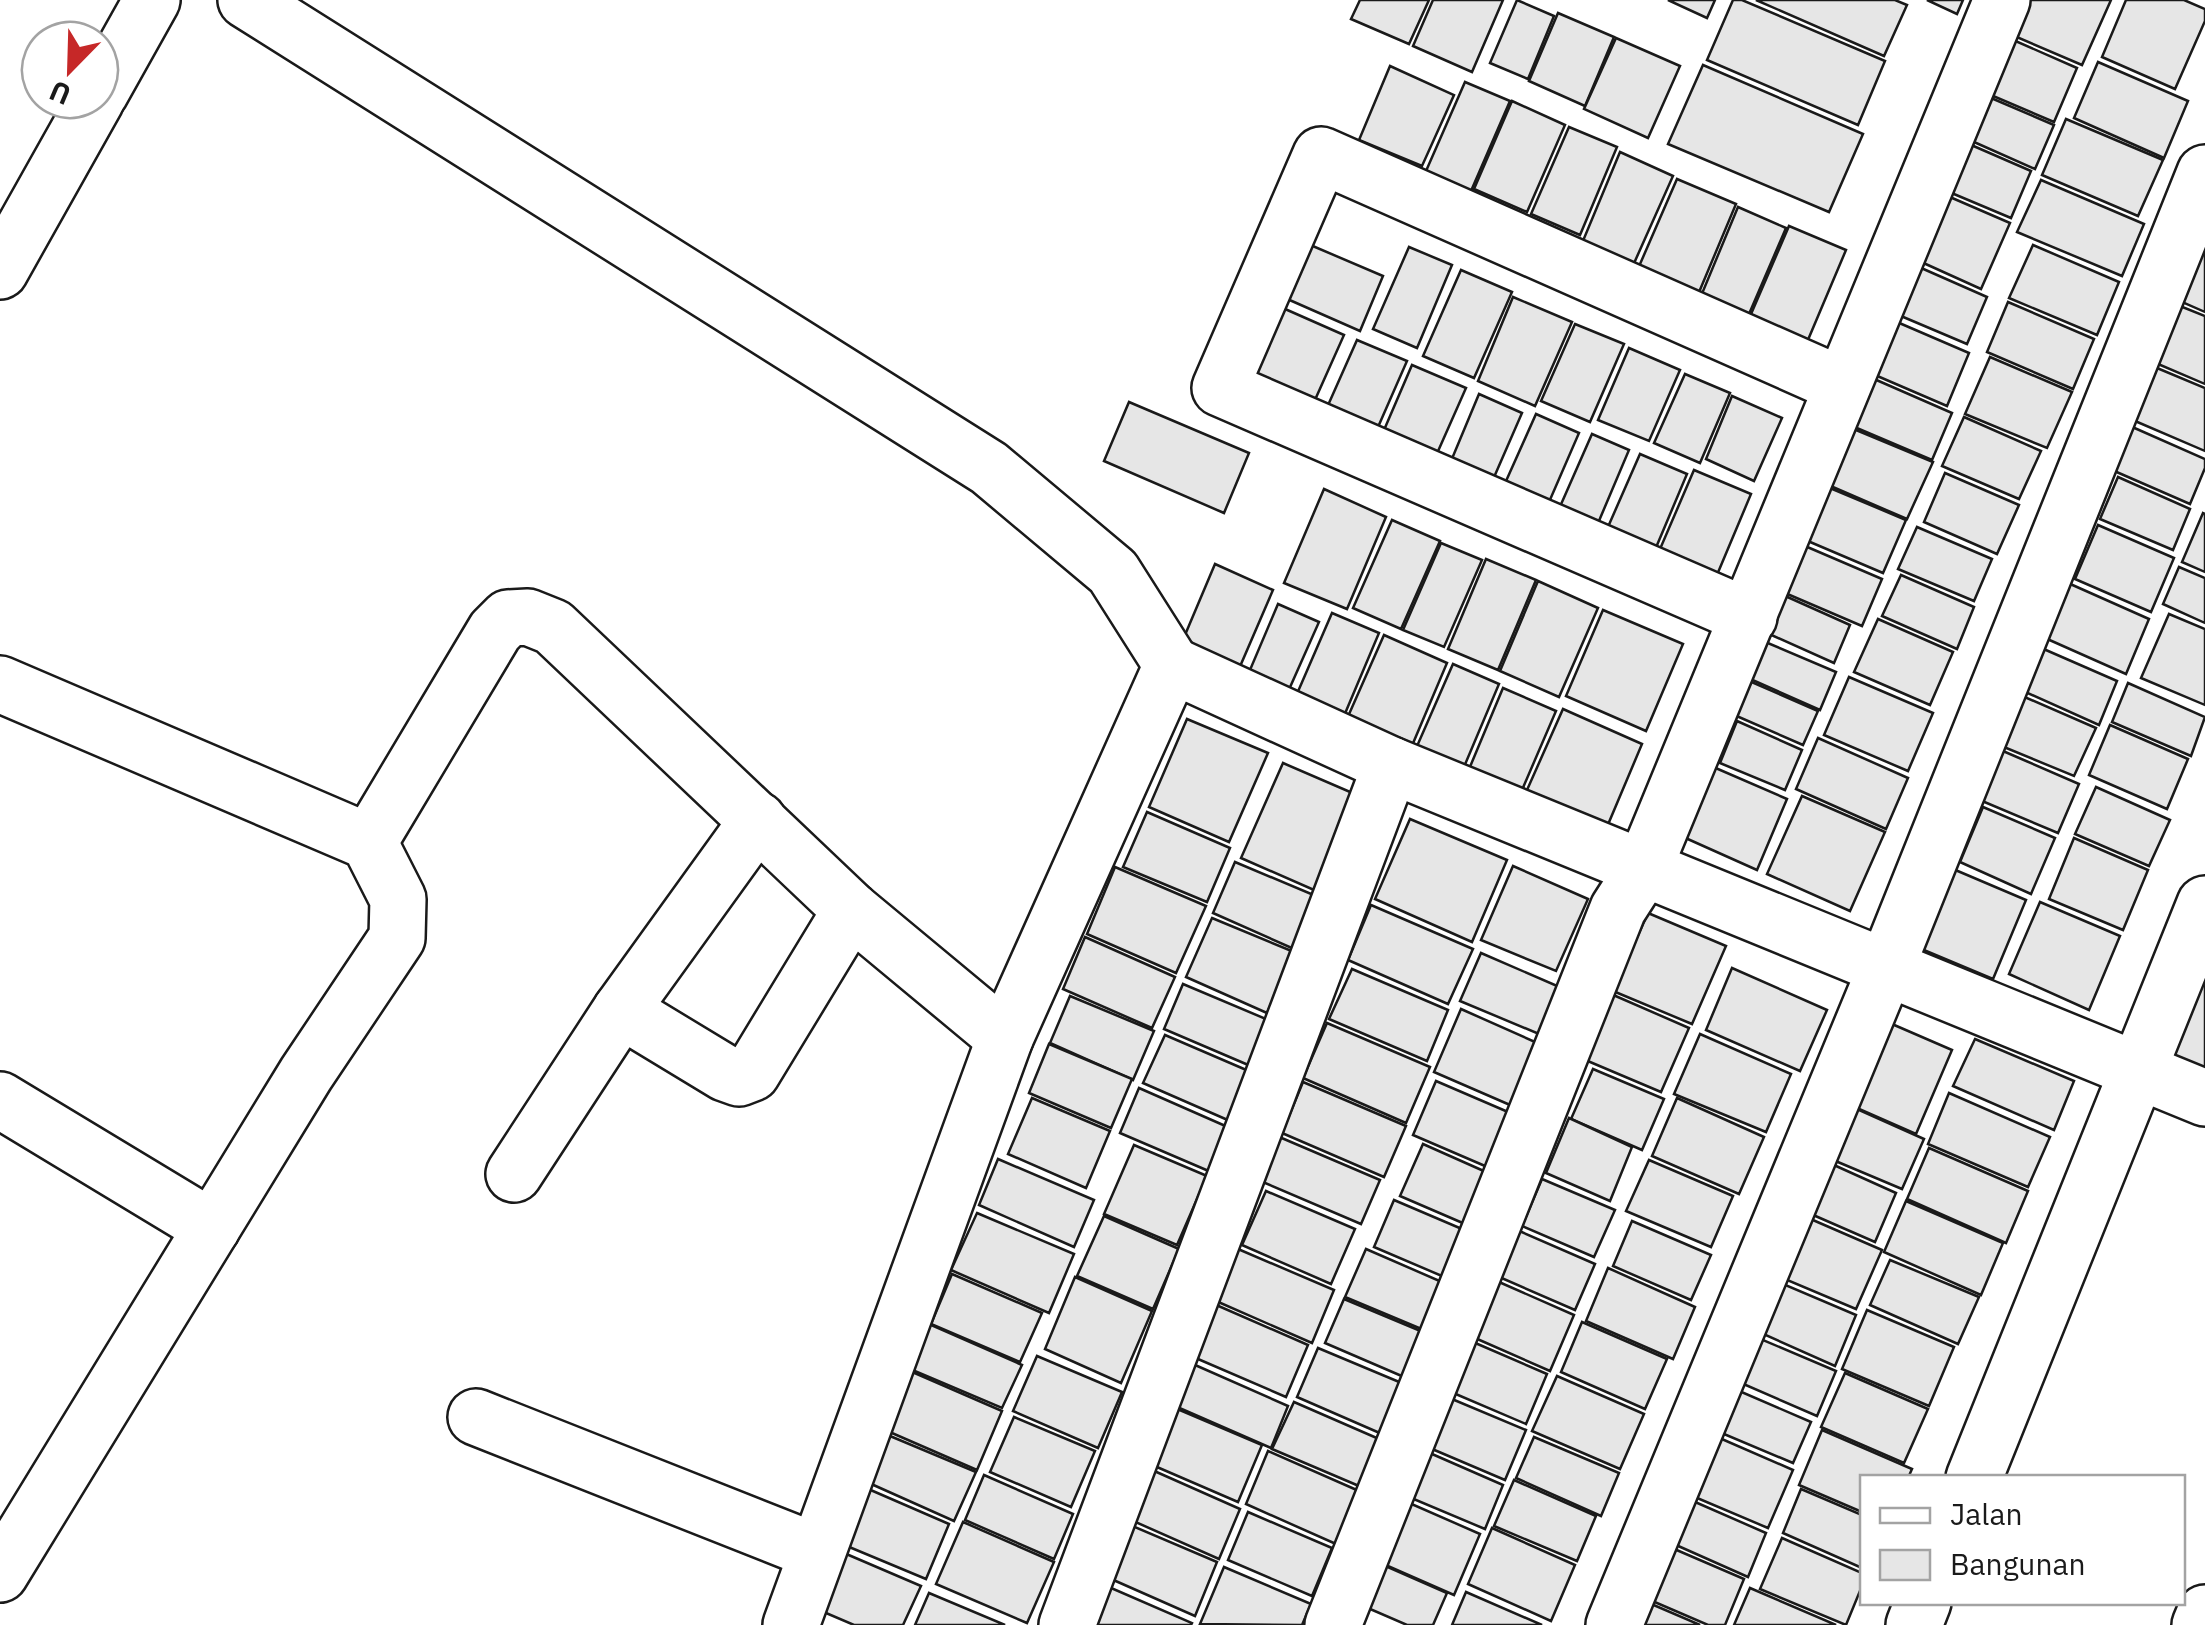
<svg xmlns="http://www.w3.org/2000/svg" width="2205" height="1625" font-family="'IBM Plex Sans',sans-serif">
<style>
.building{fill:#e6e6e6;stroke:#1a1a1a;stroke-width:2.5}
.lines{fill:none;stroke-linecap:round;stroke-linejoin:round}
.street-casing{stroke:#1a1a1a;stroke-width:60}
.street{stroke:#fff;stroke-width:55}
</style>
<rect width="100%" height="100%" fill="#fff"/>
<g class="building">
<path d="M1360,0H1429L1409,44L1351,19Z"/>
<path d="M1433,0H1503L1472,72L1413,46Z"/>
<path d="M1517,0L1554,16L1528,79L1490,63Z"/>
<path d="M1668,0H1715L1707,18Z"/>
<path d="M1733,0H1742L1885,61L1858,125L1707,60Z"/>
<path d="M1756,0H1895L1907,5L1884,56Z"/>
<path d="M1927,0H1963L1957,14Z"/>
<path d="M2010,0H2111L2082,65L1998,29Z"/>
<path d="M2126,0H2184L2205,9V21L2175,89L2102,57Z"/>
<path d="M1558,13L1614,37L1585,106L1529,81Z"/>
<path d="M1995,32L2077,68L2054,122L1972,87Z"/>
<path d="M1616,38L1680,66L1648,138L1584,109Z"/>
<path d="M2098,62L2188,101L2164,158L2074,118Z"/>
<path d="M1703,65L1863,134L1829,212L1668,144Z"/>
<path d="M1390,66L1454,95L1422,166L1359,140Z"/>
<path d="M1465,82L1510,101L1471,191L1426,171Z"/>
<path d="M1984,95L2054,125L2035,169L1965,138Z"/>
<path d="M1512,101L1565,125L1527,212L1474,189Z"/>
<path d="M2066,119L2163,160L2138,216L2042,175Z"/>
<path d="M1569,127L1617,147L1580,235L1531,214Z"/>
<path d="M1962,141L2031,171L2011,218L1942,189Z"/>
<path d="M1620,152L1673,176L1631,270L1580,248Z"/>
<path d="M1677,179L1736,204L1697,297L1637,271Z"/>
<path d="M2041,180L2144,224L2122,276L2017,232Z"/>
<path d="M1936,191L2010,223L1981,289L1908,256Z"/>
<path d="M1738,207L1786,228L1743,328L1696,308Z"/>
<path d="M1789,226L1846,250L1802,354L1745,328Z"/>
<path d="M1308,244L1383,276L1360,331L1285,298Z"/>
<path d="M2205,244V312L2175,299Z"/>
<path d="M2033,245L2119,282L2097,335L2009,298Z"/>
<path d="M1409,247L1452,265L1417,348L1373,329Z"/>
<path d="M1903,260L1987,297L1967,344L1882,308Z"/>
<path d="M1461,270L1512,292L1474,378L1423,356Z"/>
<path d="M1513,297L1572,322L1535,406L1478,381Z"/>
<path d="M2008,302L2094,339L2073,389L1987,352Z"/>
<path d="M2175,304L2205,316V384L2151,361Z"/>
<path d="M1276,305L1344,335L1310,411L1243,382Z"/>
<path d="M1890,319L1969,353L1947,406L1868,372Z"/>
<path d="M1575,324L1624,344L1590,422L1541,401Z"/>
<path d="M1357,340L1407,361L1371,443L1321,421Z"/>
<path d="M1629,348L1680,370L1649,441L1598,420Z"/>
<path d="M1990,357L2072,392L2047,448L1965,414Z"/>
<path d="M1412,365L1466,388L1431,467L1378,444Z"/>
<path d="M2157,368L2205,388V451L2135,421Z"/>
<path d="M1685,374L1730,393L1700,463L1654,443Z"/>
<path d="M1865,375L1952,413L1932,460L1845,423Z"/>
<path d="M1479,394L1522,413L1488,491L1446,473Z"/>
<path d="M1732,396L1782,418L1754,481L1706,459Z"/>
<path d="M1129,402L1249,453L1224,513L1104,461Z"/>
<path d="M1536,414L1579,433L1546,509L1502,490Z"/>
<path d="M1964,417L2041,451L2019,499L1942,466Z"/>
<path d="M1844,425L1933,462L1907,519L1819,481Z"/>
<path d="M2130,426L2205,459V468L2190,504L2112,470Z"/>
<path d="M1592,434L1629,450L1593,535L1555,518Z"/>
<path d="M1640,454L1687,474L1652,557L1604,536Z"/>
<path d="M1694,470L1751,494L1714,582L1657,556Z"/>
<path d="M1945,473L2019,505L1997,554L1924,522Z"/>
<path d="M2118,477L2190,509L2173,550L2100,519Z"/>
<path d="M1818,483L1906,520L1883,573L1796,536Z"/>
<path d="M1324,489L1386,517L1347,609L1284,583Z"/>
<path d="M2203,513L2205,514V572L2182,562Z"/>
<path d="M1392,520L1440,541L1401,629L1353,608Z"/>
<path d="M2098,525L2174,558L2151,612L2075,579Z"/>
<path d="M1917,527L1992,559L1974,601L1898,569Z"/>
<path d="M1441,543L1482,560L1444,647L1403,630Z"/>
<path d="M1805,546L1882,579L1862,626L1785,593Z"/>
<path d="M1486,559L1536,580L1498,670L1448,649Z"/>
<path d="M1215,564L1273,590L1232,685L1174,661Z"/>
<path d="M2179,567L2205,578V623L2163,604Z"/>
<path d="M1901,575L1974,607L1957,649L1882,616Z"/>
<path d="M1538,581L1598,608L1559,697L1500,671Z"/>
<path d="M2068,583L2149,619L2126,674L2045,638Z"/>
<path d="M1783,595L1850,625L1834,663L1767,633Z"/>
<path d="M1278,604L1319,622L1287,694L1247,677Z"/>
<path d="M1603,610L1683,644L1646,731L1566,696Z"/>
<path d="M1332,613L1379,633L1341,723L1293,703Z"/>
<path d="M2169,614L2205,629V705L2141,678Z"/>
<path d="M1878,619L1953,652L1930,705L1854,672Z"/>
<path d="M1384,635L1447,663L1411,748L1346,721Z"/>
<path d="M1763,641L1836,672L1820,710L1748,678Z"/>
<path d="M2039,647L2117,681L2099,725L2021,690Z"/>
<path d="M1453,664L1499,684L1461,774L1414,753Z"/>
<path d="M1849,677L1933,713L1908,771L1824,735Z"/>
<path d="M1747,680L1818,711L1803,745L1732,714Z"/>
<path d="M2128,683L2205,717L2191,756L2112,722Z"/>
<path d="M1503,688L1556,711L1519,797L1467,774Z"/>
<path d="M2020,695L2096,728L2074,776L1999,745Z"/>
<path d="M1563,709L1642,744L1604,834L1523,799Z"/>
<path d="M1187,719L1268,753L1229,842L1149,807Z"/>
<path d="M1737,721L1802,750L1785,790L1720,763Z"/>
<path d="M2110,725L2188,759L2167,809L2089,775Z"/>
<path d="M1818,738L1908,778L1886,829L1796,789Z"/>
<path d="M1996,748L2079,784L2058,833L1975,798Z"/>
<path d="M1283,763L1371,801L1330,897L1241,858Z"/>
<path d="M1711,766L1787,799L1757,870L1681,836Z"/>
<path d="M2096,787L2170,820L2149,866L2075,834Z"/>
<path d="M1802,796L1885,832L1850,911L1767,874Z"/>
<path d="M1983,807L2055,838L2031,894L1960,862Z"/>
<path d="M1147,812L1230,848L1207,902L1123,867Z"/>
<path d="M1410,819L1507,860L1472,942L1375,899Z"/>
<path d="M2074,838L2148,870L2123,930L2049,899Z"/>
<path d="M1235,862L1316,896L1294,949L1213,913Z"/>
<path d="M1513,866L1588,899L1556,971L1481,940Z"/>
<path d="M1115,867L1206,906L1176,973L1087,934Z"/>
<path d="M1953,869L2026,900L1993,979L1919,948Z"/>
<path d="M2040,902L2120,936L2089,1010L2009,974Z"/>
<path d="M1371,905L1473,949L1448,1004L1348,960Z"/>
<path d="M1648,913L1726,946L1692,1024L1613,991Z"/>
<path d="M1212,918L1294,952L1267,1013L1186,977Z"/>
<path d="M1085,937L1175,977L1152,1028L1063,989Z"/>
<path d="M1481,953L1571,992L1551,1039L1460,1001Z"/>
<path d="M2205,964V1075L2151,1051Z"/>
<path d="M1732,968L1827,1010L1800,1071L1706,1030Z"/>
<path d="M1352,969L1448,1010L1427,1061L1329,1019Z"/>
<path d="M1183,984L1273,1022L1253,1067L1164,1029Z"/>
<path d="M1611,994L1689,1028L1661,1092L1583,1059Z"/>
<path d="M1070,996L1154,1031L1133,1080L1050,1043Z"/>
<path d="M1461,1009L1544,1046L1517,1108L1434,1072Z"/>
<path d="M1885,1021L1952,1050L1916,1134L1850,1105Z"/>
<path d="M1327,1023L1430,1067L1406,1123L1303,1078Z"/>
<path d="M1700,1034L1791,1074L1766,1132L1674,1094Z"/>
<path d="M1165,1035L1251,1072L1230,1121L1143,1083Z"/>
<path d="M1975,1039L2074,1081L2054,1130L1953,1086Z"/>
<path d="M1049,1044L1132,1079L1111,1128L1029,1093Z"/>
<path d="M1593,1069L1664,1099L1642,1150L1571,1119Z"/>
<path d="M1436,1081L1522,1118L1499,1172L1413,1135Z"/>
<path d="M1303,1082L1406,1126L1384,1177L1282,1133Z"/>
<path d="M1139,1088L1230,1128L1211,1172L1120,1133Z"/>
<path d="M1949,1093L2050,1137L2028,1187L1928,1144Z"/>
<path d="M1032,1098L1110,1131L1086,1188L1008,1154Z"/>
<path d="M1677,1098L1764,1137L1739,1194L1652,1156Z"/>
<path d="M1848,1105L1924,1139L1902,1189L1826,1157Z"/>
<path d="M1569,1118L1632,1147L1610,1201L1546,1173Z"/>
<path d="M1277,1136L1380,1180L1361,1224L1258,1180Z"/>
<path d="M1423,1144L1495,1176L1472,1227L1400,1196Z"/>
<path d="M1134,1145L1207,1176L1177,1245L1104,1214Z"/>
<path d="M1929,1148L2028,1191L2006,1243L1907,1199Z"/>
<path d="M998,1159L1094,1200L1074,1247L979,1205Z"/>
<path d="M1649,1160L1733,1196L1711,1247L1626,1211Z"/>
<path d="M1825,1161L1896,1193L1875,1242L1804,1211Z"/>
<path d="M1542,1179L1615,1210L1594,1257L1522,1226Z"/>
<path d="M1266,1191L1355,1229L1331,1284L1242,1245Z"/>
<path d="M1394,1200L1469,1232L1449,1279L1374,1247Z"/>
<path d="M1906,1201L2003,1243L1981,1295L1884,1252Z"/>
<path d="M977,1213L1074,1254L1049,1313L951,1270Z"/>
<path d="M1799,1214L1882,1250L1856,1309L1773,1274Z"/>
<path d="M1104,1216L1179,1249L1153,1309L1077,1276Z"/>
<path d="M1632,1221L1711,1255L1691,1300L1613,1266Z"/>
<path d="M1517,1230L1595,1264L1575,1310L1497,1276Z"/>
<path d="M1238,1249L1334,1290L1312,1343L1216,1301Z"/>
<path d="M1366,1249L1451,1286L1431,1333L1345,1297Z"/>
<path d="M1890,1260L1979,1297L1958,1344L1870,1305Z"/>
<path d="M1608,1268L1695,1307L1673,1359L1586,1321Z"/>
<path d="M952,1274L1042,1313L1020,1362L931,1324Z"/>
<path d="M1762,1275L1856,1315L1835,1366L1741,1324Z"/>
<path d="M1075,1277L1152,1311L1121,1383L1045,1349Z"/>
<path d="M1499,1282L1574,1315L1550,1371L1475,1338Z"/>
<path d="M1344,1299L1423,1332L1404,1377L1325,1343Z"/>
<path d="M1214,1304L1308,1345L1286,1397L1191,1356Z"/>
<path d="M1867,1310L1954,1347L1929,1406L1842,1369Z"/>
<path d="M1582,1322L1667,1359L1645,1409L1561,1372Z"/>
<path d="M929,1324L1022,1365L1002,1408L910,1369Z"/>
<path d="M1744,1332L1836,1371L1817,1416L1725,1376Z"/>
<path d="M1473,1342L1547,1374L1526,1424L1451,1392Z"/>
<path d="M1318,1348L1404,1384L1382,1434L1297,1397Z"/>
<path d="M1037,1356L1122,1392L1098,1448L1013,1411Z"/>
<path d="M1186,1361L1288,1406L1271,1448L1168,1403Z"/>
<path d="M910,1371L1002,1411L977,1470L885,1430Z"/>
<path d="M1845,1373L1928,1409L1904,1463L1821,1427Z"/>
<path d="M1557,1376L1644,1414L1620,1469L1532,1431Z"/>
<path d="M1723,1384L1811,1422L1793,1463L1705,1426Z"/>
<path d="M1440,1394L1526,1430L1505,1480L1418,1443Z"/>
<path d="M1294,1402L1379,1439L1359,1486L1272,1449Z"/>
<path d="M1175,1408L1262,1445L1238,1502L1150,1464Z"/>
<path d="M1014,1417L1095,1451L1071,1507L990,1472Z"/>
<path d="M1822,1430L1912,1469L1908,1478H1862V1512L1799,1485Z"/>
<path d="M1708,1433L1793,1470L1768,1528L1683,1492Z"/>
<path d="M890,1436L976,1472L954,1521L869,1483Z"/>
<path d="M1534,1437L1619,1473L1601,1516L1516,1478Z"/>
<path d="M1416,1447L1503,1485L1485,1529L1397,1492Z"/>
<path d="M1268,1451L1359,1491L1336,1544L1246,1504Z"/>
<path d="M1143,1466L1240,1509L1219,1559L1122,1516Z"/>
<path d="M984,1475L1073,1514L1054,1559L965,1520Z"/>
<path d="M1514,1480L1596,1516L1577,1561L1494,1526Z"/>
<path d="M866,1488L949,1524L926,1579L842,1544Z"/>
<path d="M1801,1489L1862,1515V1568L1783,1533Z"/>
<path d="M1391,1495L1480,1534L1454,1595L1365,1556Z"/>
<path d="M1686,1498L1766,1533L1748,1577L1667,1541Z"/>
<path d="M1248,1512L1332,1548L1312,1596L1228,1560Z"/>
<path d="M1116,1519L1217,1562L1195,1616L1093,1571Z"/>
<path d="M963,1522L1054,1562L1027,1623L936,1584Z"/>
<path d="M1492,1528L1575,1565L1551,1621L1468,1584Z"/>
<path d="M1782,1538L1862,1573V1586L1846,1625L1760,1589Z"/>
<path d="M1665,1545L1744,1579L1725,1625H1708L1643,1597Z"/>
<path d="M844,1553L921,1586L903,1625H854L819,1610Z"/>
<path d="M1365,1557L1447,1593L1433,1625H1407L1347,1599Z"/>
<path d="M1224,1567L1311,1604L1302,1625L1200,1624Z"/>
<path d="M1095,1581L1192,1623L1191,1625H1077Z"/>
<path d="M1750,1588L1836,1625H1734Z"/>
<path d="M1466,1592L1542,1625H1452Z"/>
<path d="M929,1593L1005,1625H915Z"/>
<path d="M1642,1600L1700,1625H1631Z"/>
</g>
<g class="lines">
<g class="street-casing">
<g id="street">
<path d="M246,0L989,468L1113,572L1172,665"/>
<path d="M100,93L152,0"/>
<path d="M0,271L96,100"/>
<path d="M1749,617L1220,388L1321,155L1841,385"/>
<path d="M0,684L369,842L398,899L397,938L306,1074L0,1574"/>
<path d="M369,842L495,631L508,618L528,617L553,627L851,910L1005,1038"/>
<path d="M621,1010L725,1073L739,1078L752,1073L851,910"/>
<path d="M0,1100L212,1228"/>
<path d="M514,1174L621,1010L758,820"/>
<path d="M476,1417L817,1552"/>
<path d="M1974,1478L2205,904"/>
<path d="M791,1625L1005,1038L1172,665L1391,765L2205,1098"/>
<path d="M1067,1625L1391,765"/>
<path d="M1333,1625L1618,909L1643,870L2002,0"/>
<path d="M1614,1625L1886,968L2205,173"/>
<path d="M1914,1625L1923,1602"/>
<path d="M2200,1625L2205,1613"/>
</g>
</g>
<use href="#street" class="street"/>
</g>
<rect x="1860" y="1475" width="325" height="130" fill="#ffffff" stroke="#a3a3a3" stroke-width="2.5"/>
<rect x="1880" y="1508" width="50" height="15" fill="#ffffff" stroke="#a3a3a3" stroke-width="2.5"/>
<text x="1950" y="1525" font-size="30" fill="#1a1a1a">Jalan</text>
<rect x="1880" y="1550" width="50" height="30" fill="#e6e6e6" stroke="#a3a3a3" stroke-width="2.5"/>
<text x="1950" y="1575" font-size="30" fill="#1a1a1a">Bangunan</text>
<g transform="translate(70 70) rotate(203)"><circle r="48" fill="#ffffff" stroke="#a3a3a3" stroke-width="2.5"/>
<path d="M0-8L18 38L0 25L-18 38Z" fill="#c62828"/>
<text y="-15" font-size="28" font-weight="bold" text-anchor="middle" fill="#1a1a1a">U</text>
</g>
</svg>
